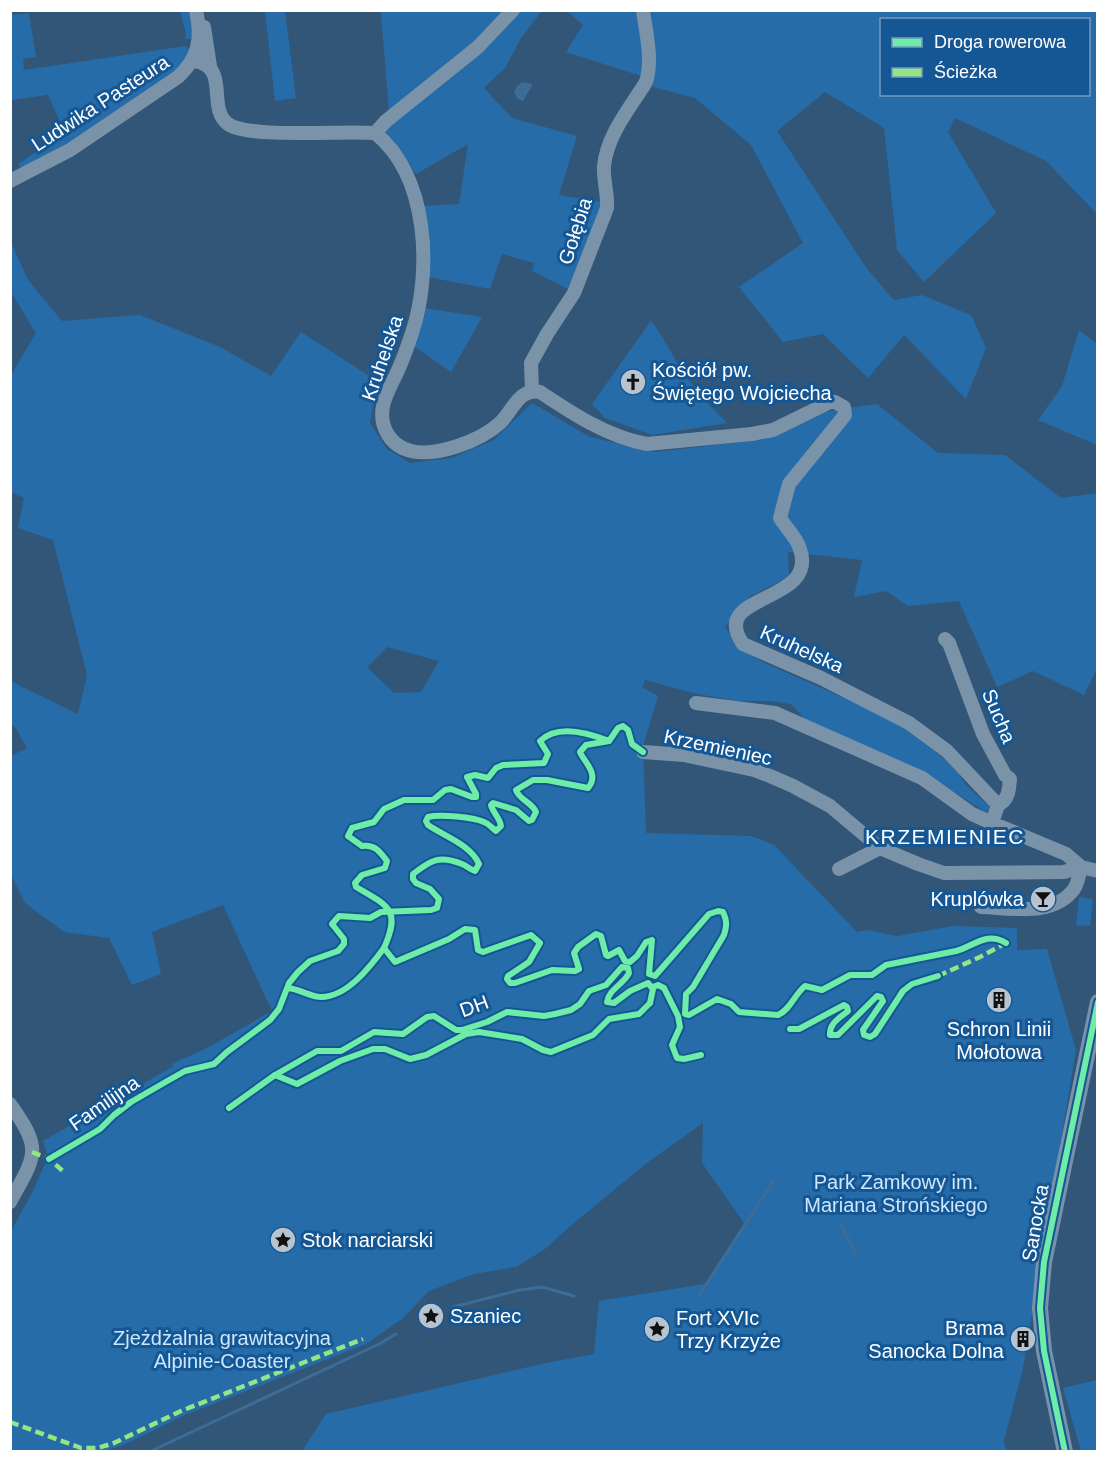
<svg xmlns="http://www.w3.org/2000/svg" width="1108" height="1462" font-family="Arial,sans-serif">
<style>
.green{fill:#266ca9;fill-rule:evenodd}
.water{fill:#3d6c97}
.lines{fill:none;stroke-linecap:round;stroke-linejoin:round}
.stream{stroke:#3d6c97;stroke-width:3}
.minor{stroke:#7a93a9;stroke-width:14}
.major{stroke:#7992a8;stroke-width:16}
.quiet{stroke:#94e586;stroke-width:4.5;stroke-dasharray:9 4.5;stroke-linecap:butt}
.cycleway-casing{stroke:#155794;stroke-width:10}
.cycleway{stroke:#6deda7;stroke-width:6}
.labels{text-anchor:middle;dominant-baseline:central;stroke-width:6;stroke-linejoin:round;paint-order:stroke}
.street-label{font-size:20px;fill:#fff;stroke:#155794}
.poi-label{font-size:20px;fill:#fff;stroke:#155794;text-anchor:start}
.park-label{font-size:20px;fill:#cce6fc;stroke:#155794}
.neighbourhood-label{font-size:21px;letter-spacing:1.5px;fill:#fff;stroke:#155794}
</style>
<rect width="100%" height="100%" fill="#325677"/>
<g class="green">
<path d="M180,11H191V39H185L186,34Z"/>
<path d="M265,11H285L296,98L275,101Z"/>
<path d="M377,11H506L459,59L389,112L381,13Z"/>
<path d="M517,11H542L521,38L505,68L484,88L512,118L577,136L559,195L603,202L570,290L532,271L534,263L502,254L490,289L428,277L421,206L459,204L468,144L416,174L391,140L382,135L383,128Z"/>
<path d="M567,11H638L644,77L566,52L583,25Z"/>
<path d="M649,11H1097V214L1046,161L955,118L948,132L996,213L924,282L897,250L884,128L825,92L777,131L867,269L894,300L922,295L971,315L986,348L966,399L904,335L868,378L823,334L783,342L739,287L803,243L751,145L695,98L653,87ZM882,20H1088V94H882Z"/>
<path d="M29,13L36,57L23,59L24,70L186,46L190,50L182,67L125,109L35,164L20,168L18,164L65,133L48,95L11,100V15Z"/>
<path d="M10,240L28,280L62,321L140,315L220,347L271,376L301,332L377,381L370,423L387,449L410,463L451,458L494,440L532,403L590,437L654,452L761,440L828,411L877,404L938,453L1005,455L1061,498L1097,493V669L1084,695L1033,671L997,687L959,601L908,606L886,591L854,597L862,560L788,552L789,577L749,597L725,627L738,647L767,664L869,709L911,731L956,769L965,784L990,807L987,813L918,769L809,724L791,704L769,701H738L697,694L645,680L642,687L658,696L643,746L646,833L751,836L774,845L857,932L867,930L897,936L953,926L1017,928V950L1047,949L1076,1050L1023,1368L1004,1441L1006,1451H302L326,1414L541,1364L594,1354L599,1301L705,1284L744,1223L702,1163L703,1123L648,1162L568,1228L545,1249L516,1267L474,1274L429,1291L402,1319L366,1344L185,1415L121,1446L104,1451H11V1231L33,1191L48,1157L43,1141L174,1066L172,1064L209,1047L272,1011L223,905L152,932L161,974L132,985L109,938L64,932L25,903L11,875V756L27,748L15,727L11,725V684L12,682L78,714L87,675L53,540L18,528L24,498L11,492V375L36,333L11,292ZM387,647L439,661L421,692L394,693L367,667Z"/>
<path d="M423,308L482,317L451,372L412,345Z"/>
<path d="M651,321C663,336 671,353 681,369C694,389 710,406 727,423L652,435L605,418L592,404Z"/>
<path d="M1079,330L1097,344V445L1038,420L1062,386Z"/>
<path d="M1079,897L1093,899L1090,926L1076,925Z"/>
<path d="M1097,1380V1451H1081L1063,1388Z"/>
</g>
<path class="water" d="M522,82L533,84L523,101L518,99L514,93L517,86Z"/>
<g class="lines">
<g class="stream">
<path d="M840,1223L856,1254"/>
<path d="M698,1297L774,1180"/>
<path d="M453,1307L520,1290L542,1287L574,1296"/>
<path d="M149,1452L377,1345L396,1334"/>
</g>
<g class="minor">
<path d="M204,27L210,66"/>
<path d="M194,61C231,66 206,108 228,124C249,139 344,130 375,133C429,176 432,273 412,333C408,345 404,357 399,368C394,380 386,392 383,406C379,426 390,446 411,451C437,457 480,441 500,423C513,410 519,388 540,392C573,414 608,437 647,444L752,434L773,430L830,402H835L844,407L845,415L789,484L780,518C786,528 797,538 800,549C819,605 707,592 743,644L821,678L909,723L947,751L998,805L992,823L1066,854L1081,867L1098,871"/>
<path d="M375,133L386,121L478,47L513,10"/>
<path d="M10,181L70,150L178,77C199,58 202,38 196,10"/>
<path d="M532,391L531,363L547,334L574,293L607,208C608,194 603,180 604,166C607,135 630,108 646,82C653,59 646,34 643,10"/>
<path d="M945,639L949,643L983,734L1005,775L1010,779C1009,789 1009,800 998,805"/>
<path d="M696,703L775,713L922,778L972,814L992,823"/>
<path d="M643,752L684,755L754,770L770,776L793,786L830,806L880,848L918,864L944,873L1064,872L1081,867"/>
<path d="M839,869L880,848"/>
<path d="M981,907C1011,908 1054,917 1074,889C1078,884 1079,874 1081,867"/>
<path d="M10,1104C43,1150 36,1155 10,1202"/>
</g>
<path class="major" d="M1065,1452L1044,1351L1040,1308L1044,1262L1098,1002"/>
<g class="quiet">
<path d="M938,976L980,957L1006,943"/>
<path d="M32,1152L49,1159L64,1172"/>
<path d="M10,1422L81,1448H98L114,1443L181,1411L363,1339"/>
</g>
<g class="cycleway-casing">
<g id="cycleway">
<path d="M384,948C401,910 389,906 356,887L355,883L362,875L385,868L387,861C380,852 375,844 362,846L348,836L352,828L374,822L384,809L404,800H433L445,790L451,789L472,797H476V794L467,777L475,775L488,778L496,768L503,765L544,763L548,754L540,741C557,724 589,733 609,741L618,728L623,726L628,730L632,744L643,752"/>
<path d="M653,987L658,985L664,988L678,1016L680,1027L672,1045L677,1058L684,1059L701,1055"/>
<path d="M288,988C299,989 311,997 321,997C347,997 370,967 384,948L395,962L449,939L465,929L475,930L478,950L483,952L531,935L540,943L529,962L508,976L507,979L510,983H515L552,970L575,971L579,969L574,953L578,947L596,934L601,936L606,955L608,956L619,950L625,961L630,962L637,956L646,942L652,940L649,974L655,976L709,914L718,911L723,912C727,921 727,925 724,935L693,987L686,994L685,1014L689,1015L717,999L731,1004L739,1012L778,1015C791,1009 794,995 805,986L822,990L850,975H872L886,965L956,951C974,946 987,931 1006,943"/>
<path d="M790,1029H799L844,1005L847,1007L848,1011C840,1018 829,1023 830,1035H838L877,996L881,997L883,1001L863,1030L864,1035L870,1037L875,1034L903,991L912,984L938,976"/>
<path d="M275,1075L297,1084L340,1061L373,1049H385L410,1059L426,1055L466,1034L479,1032L522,1039L543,1050L551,1052L593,1035L609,1019L639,1014L650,1003"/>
<path d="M229,1108L275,1075L317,1051H341L374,1032L403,1034L427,1017L434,1016L456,1030H462L487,1022L507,1012L544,1016L555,1014L571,1010L580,1004L589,991L606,985L622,967L628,968L629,973C624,984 608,990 607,1002L614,1003L630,991L648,983L653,989L650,1003"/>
<path d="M49,1159L100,1129L114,1115L131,1102L169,1080L185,1071L214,1064L227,1052L270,1020L279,1009L289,983L298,972L310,961L338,951L344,944V939L332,924L339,916L370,918L381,912L431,910L437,908L439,899L430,889L416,883L413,879V874C431,860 439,855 462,864C467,866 469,869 475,871L479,864C471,845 444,836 428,825L426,821L428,817C440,814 473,817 484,822C489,824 492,828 496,831L501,826C500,818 493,813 491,805L493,803L516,810L529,821L532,820L536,812C532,802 519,800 516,790L533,780H547L588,788C600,774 584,762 580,752L586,745L609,741"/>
<path d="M1065,1452L1044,1351L1040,1308L1044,1262L1098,1002"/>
</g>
</g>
<use href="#cycleway" class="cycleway"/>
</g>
<defs>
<g id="church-disc" transform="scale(1.35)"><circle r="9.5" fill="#b7c4cf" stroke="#155794"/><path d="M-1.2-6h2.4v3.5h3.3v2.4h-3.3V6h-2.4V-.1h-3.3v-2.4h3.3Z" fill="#111"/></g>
<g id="bar-disc" transform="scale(1.35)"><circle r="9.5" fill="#b7c4cf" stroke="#155794"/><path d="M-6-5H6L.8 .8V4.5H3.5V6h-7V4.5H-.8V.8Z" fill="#111"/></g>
<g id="building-disc" transform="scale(1.35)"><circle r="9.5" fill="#b7c4cf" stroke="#155794"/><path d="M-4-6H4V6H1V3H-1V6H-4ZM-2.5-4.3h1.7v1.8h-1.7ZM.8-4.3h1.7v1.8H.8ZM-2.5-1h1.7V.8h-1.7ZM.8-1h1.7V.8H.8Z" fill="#111"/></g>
<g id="sight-disc" transform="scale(1.35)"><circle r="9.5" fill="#b7c4cf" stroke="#155794"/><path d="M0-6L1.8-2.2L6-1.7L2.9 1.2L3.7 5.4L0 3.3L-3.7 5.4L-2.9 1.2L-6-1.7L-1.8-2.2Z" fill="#111"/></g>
</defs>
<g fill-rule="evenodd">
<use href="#church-disc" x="633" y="382"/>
<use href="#bar-disc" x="1043" y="899"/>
<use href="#building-disc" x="999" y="1000"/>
<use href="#sight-disc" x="283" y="1240"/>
<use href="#sight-disc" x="431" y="1316"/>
<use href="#sight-disc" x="657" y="1329"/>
<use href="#building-disc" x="1023" y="1339"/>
</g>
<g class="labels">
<g class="street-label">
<text transform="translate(100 103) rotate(-33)">Ludwika Pasteura</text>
<text transform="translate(575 231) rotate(-72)">Gołębia</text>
<text transform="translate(382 358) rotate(-71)">Kruhelska</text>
<text transform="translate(802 649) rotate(24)">Kruhelska</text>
<text transform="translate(999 716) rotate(67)">Sucha</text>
<text transform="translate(718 747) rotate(12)">Krzemieniec</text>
<text transform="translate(474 1006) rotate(-20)">DH</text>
<text transform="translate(104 1103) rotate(-35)">Familijna</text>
<text transform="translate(1035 1223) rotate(-80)">Sanocka</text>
</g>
<g class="poi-label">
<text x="652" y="370">Kościół pw.<tspan x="652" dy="23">Świętego Wojciecha</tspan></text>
<text x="1024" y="899" text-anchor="end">Kruplówka</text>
<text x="999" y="1029" text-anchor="middle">Schron Linii<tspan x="999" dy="23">Mołotowa</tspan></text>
<text x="302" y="1240">Stok narciarski</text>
<text x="450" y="1316">Szaniec</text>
<text x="676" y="1318">Fort XVIc<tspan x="676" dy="23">Trzy Krzyże</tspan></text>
<text x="1004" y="1328" text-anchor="end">Brama<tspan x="1004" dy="23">Sanocka Dolna</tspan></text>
</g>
<g class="park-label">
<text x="896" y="1182">Park Zamkowy im.<tspan x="896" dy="23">Mariana Strońskiego</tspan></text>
<text x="222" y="1338">Zjeżdżalnia grawitacyjna<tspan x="222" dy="23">Alpinie-Coaster</tspan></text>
</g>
<g class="neighbourhood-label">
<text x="945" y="836">KRZEMIENIEC</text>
</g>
</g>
<rect width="1108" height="1462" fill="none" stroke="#ffffff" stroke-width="24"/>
<rect x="880" y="18" width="210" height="78" fill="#155794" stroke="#739abf" stroke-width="1.5"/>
<rect x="892" y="38" width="30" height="9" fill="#6deda7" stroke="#739abf" stroke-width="1.5"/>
<text x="934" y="48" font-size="18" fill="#ffffff">Droga rowerowa</text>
<rect x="892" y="68" width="30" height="9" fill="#94e586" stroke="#739abf" stroke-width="1.5"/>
<text x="934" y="78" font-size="18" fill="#ffffff">Ścieżka</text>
</svg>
